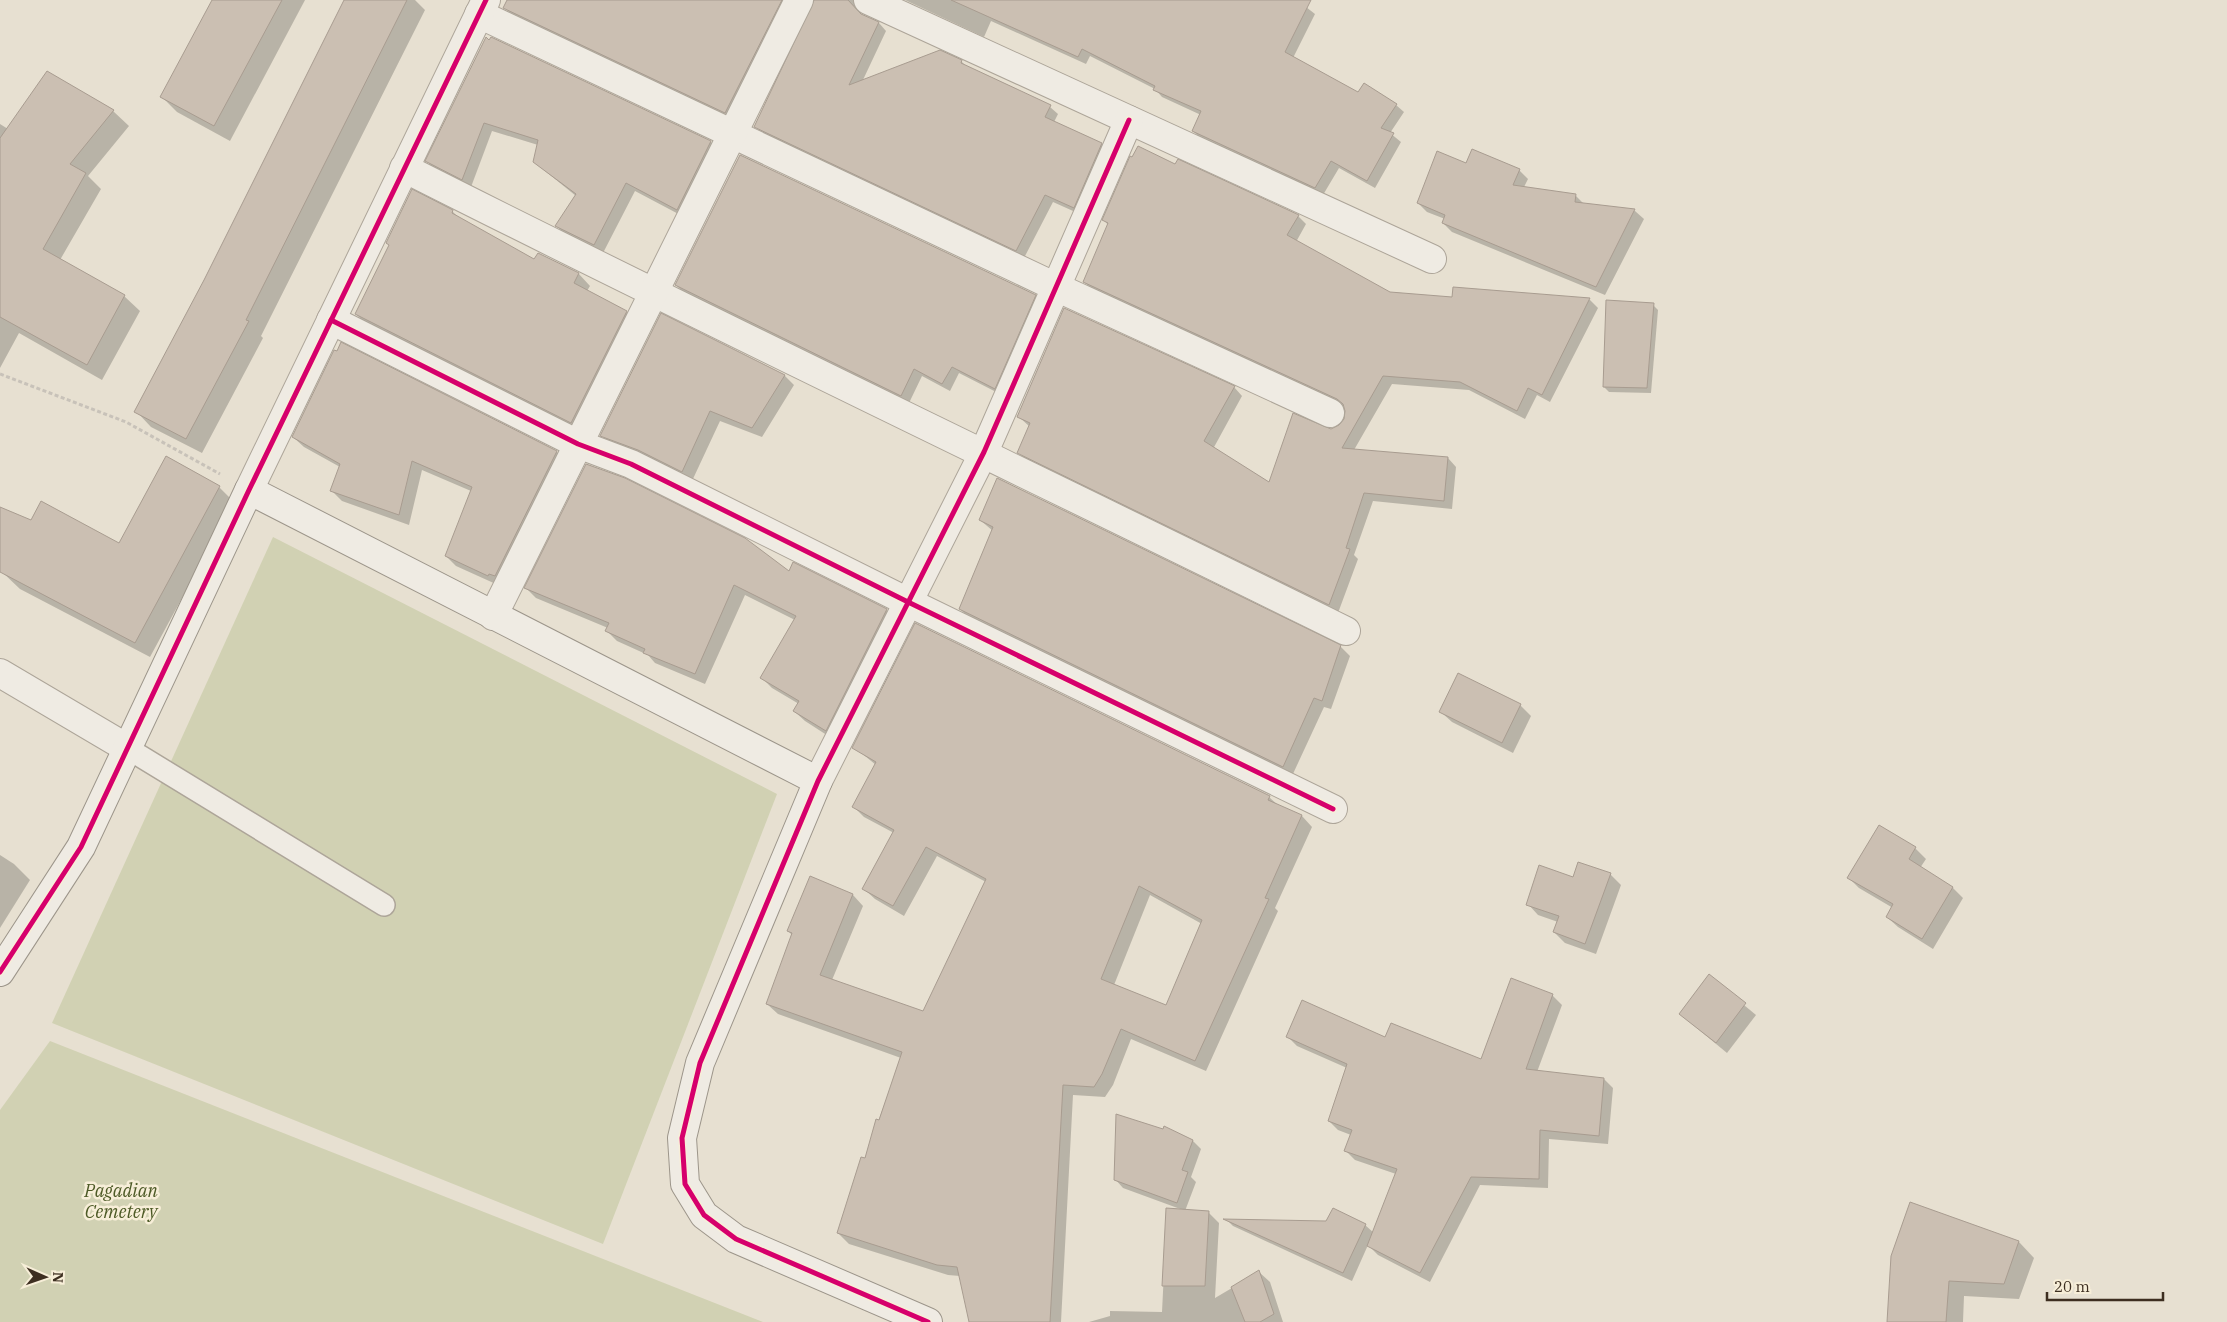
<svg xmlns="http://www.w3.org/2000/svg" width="2227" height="1322" font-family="'IBM Plex Serif',serif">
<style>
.cemetery{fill:#d1d1b3}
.shadow{fill:#0003;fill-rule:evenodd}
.building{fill:#cbbfb2;stroke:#a89c90;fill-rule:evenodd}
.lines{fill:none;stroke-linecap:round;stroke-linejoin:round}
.lane-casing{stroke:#ada599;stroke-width:24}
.street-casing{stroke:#ada599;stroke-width:30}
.secondary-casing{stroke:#9c958a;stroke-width:30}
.path{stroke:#c8c2b9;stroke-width:3;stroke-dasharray:4 2.5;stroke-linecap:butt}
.lane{stroke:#efebe3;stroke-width:21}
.street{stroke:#efebe3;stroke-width:28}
.secondary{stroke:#efebe3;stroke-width:28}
.cycleway-casing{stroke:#f7eed8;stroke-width:8}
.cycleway{stroke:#d6006c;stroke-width:5}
.labels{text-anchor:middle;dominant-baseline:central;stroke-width:5;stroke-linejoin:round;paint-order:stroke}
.park-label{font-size:18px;font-style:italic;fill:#4d5a26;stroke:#f7eed8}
</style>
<rect width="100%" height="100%" fill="#e7e0d1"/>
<g class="cemetery">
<path d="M273,537L777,794L603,1244L52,1023Z"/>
<path d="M50,1041L763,1322H0V1110Z"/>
</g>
<g class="shadow">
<path d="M213,0H305L230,141L177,112L162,97Z"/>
<path d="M346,0H415L425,10L261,336L263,338L202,453L151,427L136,411L205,281Z"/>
<path d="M508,0H798L736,122L515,18L505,8Z"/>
<path d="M842,0H863L860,11L862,16L879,23L886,31L862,82L961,61L967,67L1050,107L1058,114L1054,122L1101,144L1109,152L1082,215L1053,202L1024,258L763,134L755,126Z"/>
<path d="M905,0H1297L1315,14L1293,58L1358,94L1396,105L1404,112L1390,133L1401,142L1375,188L1339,168L1323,195L1201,139L1193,131L1201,115L1162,97L1155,89L1090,56L1086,64L991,21L984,37Z"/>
<path d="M491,38L711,142L719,151L686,218L635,191L603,253L565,235L557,226L576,196L534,162L538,145L492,131L471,187L435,170L427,161Z"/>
<path d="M60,80L113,111L129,126L88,176L101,189L60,260L124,296L140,311L102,380L19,333L0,368V124L8,129Z"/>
<path d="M1176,166L1298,216L1306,224L1296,242L1389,293L1453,299L1454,289L1590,300L1598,308L1550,402L1537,395L1525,419L1469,390L1392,384L1354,450L1448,458L1456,467L1452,509L1373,501L1354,555L1358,559L1338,613L1027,461L1018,452L1030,427L1018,416L1234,387L1242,396L1213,449L1269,483L1340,426L1346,420L1345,406L1093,290L1084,282L1108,225L1104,220Z"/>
<path d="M1519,170L1528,179L1524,187L1575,195L1585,205L1635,211L1644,219L1605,295L1452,232L1443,223L1445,219L1427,212L1418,203Z"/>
<path d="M452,211L460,219L535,261L539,255L579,274L590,286L587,291L626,312L638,323L583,434L368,326L356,314L390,246Z"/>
<path d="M676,285L1035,296L1043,303L1002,395L959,373L950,391L922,376L909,403L684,293Z"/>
<path d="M1653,305L1658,310L1651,393L1609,392L1604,387Z"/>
<path d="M661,315L785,376L794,385L762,437L720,421L692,481L611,445L602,435Z"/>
<path d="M342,344L557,452L567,462L498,585L456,566L446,556L471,491L422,470L409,525L342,501L331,490L340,467L304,447L293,437Z"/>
<path d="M219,487L234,502L150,657L20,589L0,570V509L32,522L119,545Z"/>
<path d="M980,520L1340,646L1350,656L1331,709L1324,707L1292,776L970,619L960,609L993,531Z"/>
<path d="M794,564L886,610L897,621L836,741L805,721L794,711L799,704L772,688L762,678L795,620L745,595L705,684L655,663L648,655L617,641L607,631L608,628L536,598L526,588L790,573Z"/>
<path d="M1520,705L1531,716L1513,753L1452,722L1441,712Z"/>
<path d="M854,747L1269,797L1279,806L1302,816L1312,827L1275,908L1278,911L1206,1071L1131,1039L1113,1085L1105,1097L1073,1095L1061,1322H970L960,1276L948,1275L849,1244L838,1233L901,1058L778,1014L767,1004L792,935L788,931L853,895L863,906L832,980L924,1013L986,882L937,856L904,916L875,899L864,889L894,833L864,817L853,806L876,765ZM1150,895L1202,924L1166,1007L1114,985Z"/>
<path d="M1880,826L1915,848L1926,859L1920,868L1953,888L1963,898L1933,949L1898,927L1887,917L1893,908L1859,888L1849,878Z"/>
<path d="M0,855L14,864L30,880L0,928Z"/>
<path d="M1610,874L1621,885L1596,954L1565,943L1554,932L1558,922L1538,915L1528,904L1574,878Z"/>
<path d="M1709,976L1756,1015L1727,1053L1680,1014Z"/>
<path d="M1512,980L1553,996L1562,1005L1537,1072L1604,1079L1613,1088L1608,1144L1549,1139L1548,1188L1480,1185L1430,1282L1378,1255L1368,1245L1352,1281L1233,1226L1226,1219L1365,1225L1374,1233L1396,1174L1355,1160L1346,1151L1351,1135L1338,1130L1329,1121L1347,1068L1297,1046L1288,1037L1386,1038L1482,1060Z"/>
<path d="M1165,1128L1193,1141L1201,1149L1191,1177L1196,1182L1185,1211L1208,1212L1219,1223L1215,1298L1259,1272L1270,1282L1283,1322H1089L1110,1316V1311L1162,1312L1167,1210H1183L1123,1188L1115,1179Z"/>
<path d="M1911,1203L2019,1242L2034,1258L2019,1299L1964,1296L1963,1322H1889Z"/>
</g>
<g class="building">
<path d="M212,0H282L214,126L160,97Z"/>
<path d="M344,0H407L246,320L249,321L186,439L134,412L204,280Z"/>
<path d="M507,0H782L725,113L503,8Z"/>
<path d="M814,0H848L861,14L879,22L849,85L940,50L962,60L961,63L1051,105L1045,117L1102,143L1074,208L1045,195L1016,251L754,127Z"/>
<path d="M951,0H1311L1285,52L1358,92L1364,83L1397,104L1381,128L1394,133L1367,181L1331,161L1315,188L1192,131L1201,111L1153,90L1155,86L1082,49L1078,57Z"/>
<path d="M486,37L489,40L491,37L711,141L677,210L626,183L594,245L555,226L576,194L533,162L538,140L484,123L462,180L425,161Z"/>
<path d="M47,71L114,110L70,164L86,173L43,249L125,295L87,365L0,317V138Z"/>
<path d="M1138,146L1175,164L1178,159L1299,215L1287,235L1390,292L1452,297L1453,287L1590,298L1542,395L1528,388L1517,411L1460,382L1383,376L1342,448L1448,457L1444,501L1364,493L1346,548L1350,549L1329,605L1017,453L1030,423L1017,417L1064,308L1235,386L1204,441L1269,482L1293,413L1331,429L1339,425L1344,419L1345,411L1343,404L1337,399L1083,282L1108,223L1102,220L1130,156L1132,157Z"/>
<path d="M1472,149L1520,169L1513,185L1576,194L1575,202L1635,209L1596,287L1442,223L1445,215L1417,203L1437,151L1466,163Z"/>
<path d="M740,155L1036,295L995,389L952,367L942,384L914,369L901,396L675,285Z"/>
<path d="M412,189L453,210L452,213L534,259L538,253L579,273L574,283L627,311L571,423L355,314L389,245L386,243Z"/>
<path d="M1606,300L1654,303L1647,388L1603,387Z"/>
<path d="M661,313L785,375L752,428L710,411L682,472L638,450L600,436Z"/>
<path d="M341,342L557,451L495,576L489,574L488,576L445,556L472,487L412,461L399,515L330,491L340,464L292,437L334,350L337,351Z"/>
<path d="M166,456L220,486L135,643L0,572V507L31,520L41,501L119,543Z"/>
<path d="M586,464L625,478L745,538L789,571L793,562L887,609L826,731L793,711L799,701L760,678L796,616L734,585L695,674L643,653L645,649L605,631L609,623L524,588Z"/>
<path d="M997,478L1341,645L1322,701L1314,698L1283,767L959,609L993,527L979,520Z"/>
<path d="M915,623L1270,796L1268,800L1302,815L1265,898L1269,899L1195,1061L1121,1029L1102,1074L1094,1087L1063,1085L1050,1322H969L957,1267L937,1265L837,1233L861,1157L865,1158L876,1119L879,1120L902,1052L766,1004L792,933L787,931L810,876L853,894L820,975L923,1011L986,879L926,847L893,906L862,889L894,830L852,807L876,762L852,748ZM1139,886L1202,920L1166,1005L1101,979Z"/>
<path d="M1458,673L1521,704L1502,743L1439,712Z"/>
<path d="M1879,825L1916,847L1909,859L1953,887L1922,939L1886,917L1893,904L1847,878Z"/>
<path d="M1578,862L1611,873L1585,944L1553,932L1559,916L1526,905L1539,865L1573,877Z"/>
<path d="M1709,974L1746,1003L1716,1043L1679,1014Z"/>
<path d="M1511,978L1553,994L1526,1069L1604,1078L1599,1136L1540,1130L1539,1179L1471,1177L1420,1273L1367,1246L1397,1169L1344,1151L1352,1130L1328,1121L1347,1064L1286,1037L1302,1000L1385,1037L1391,1023L1481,1059Z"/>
<path d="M1116,1114L1163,1129L1164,1126L1193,1140L1182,1170L1188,1172L1177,1203L1114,1180Z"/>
<path d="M1910,1202L2019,1241L2004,1284L1949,1281L1946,1322H1887L1891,1256Z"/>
<path d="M1166,1208L1209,1211L1205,1286H1162Z"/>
<path d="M1333,1208L1366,1224L1343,1273L1223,1219L1326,1221Z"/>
<path d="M1259,1270L1274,1314L1260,1322H1245L1231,1287Z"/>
</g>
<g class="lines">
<g class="lane-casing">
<path id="lane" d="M127,748L384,905"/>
</g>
<g class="street-casing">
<g id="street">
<path d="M868,0L1432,259"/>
<path d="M479,14L1056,287L1330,413"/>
<path d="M404,168C716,326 1032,476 1346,631"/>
<path d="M331,320L578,444L631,464L908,602L1333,809"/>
<path d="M249,490L486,0"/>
<path d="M493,616L799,0"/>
<path d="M0,673L127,748"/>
<path d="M818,781L984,452L1129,120"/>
</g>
</g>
<g class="secondary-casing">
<path id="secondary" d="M0,972L81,847L249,490L818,781L700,1063L682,1138L685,1184L704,1215L736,1239L928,1322"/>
</g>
<path class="path" d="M0,374L126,422L220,474"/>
<use href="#lane" class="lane"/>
<use href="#street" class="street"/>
<use href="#secondary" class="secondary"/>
<g class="cycleway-casing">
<g id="cycleway">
<path d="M331,320L578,444L631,464L908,602L1333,809"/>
<path d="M0,972L81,847L249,490L486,0"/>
<path d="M928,1322L736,1239L704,1215L685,1184L682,1138L700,1063L818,781L984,452L1129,120"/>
</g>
</g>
<use href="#cycleway" class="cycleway"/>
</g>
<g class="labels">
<g class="park-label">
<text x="121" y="1190">Pagadian<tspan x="121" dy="21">Cemetery</tspan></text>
</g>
</g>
<g transform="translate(45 1277) rotate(92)" stroke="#f7eed8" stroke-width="4" paint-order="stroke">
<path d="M0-4L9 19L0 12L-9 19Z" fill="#3d2e20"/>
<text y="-8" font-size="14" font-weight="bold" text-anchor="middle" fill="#3d2e20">N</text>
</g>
<path d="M2047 1292v8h116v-8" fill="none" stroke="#3d2e20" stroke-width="2.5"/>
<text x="2054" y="1292" font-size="15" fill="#3d2e20" stroke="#f7eed8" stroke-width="4" paint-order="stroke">20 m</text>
</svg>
